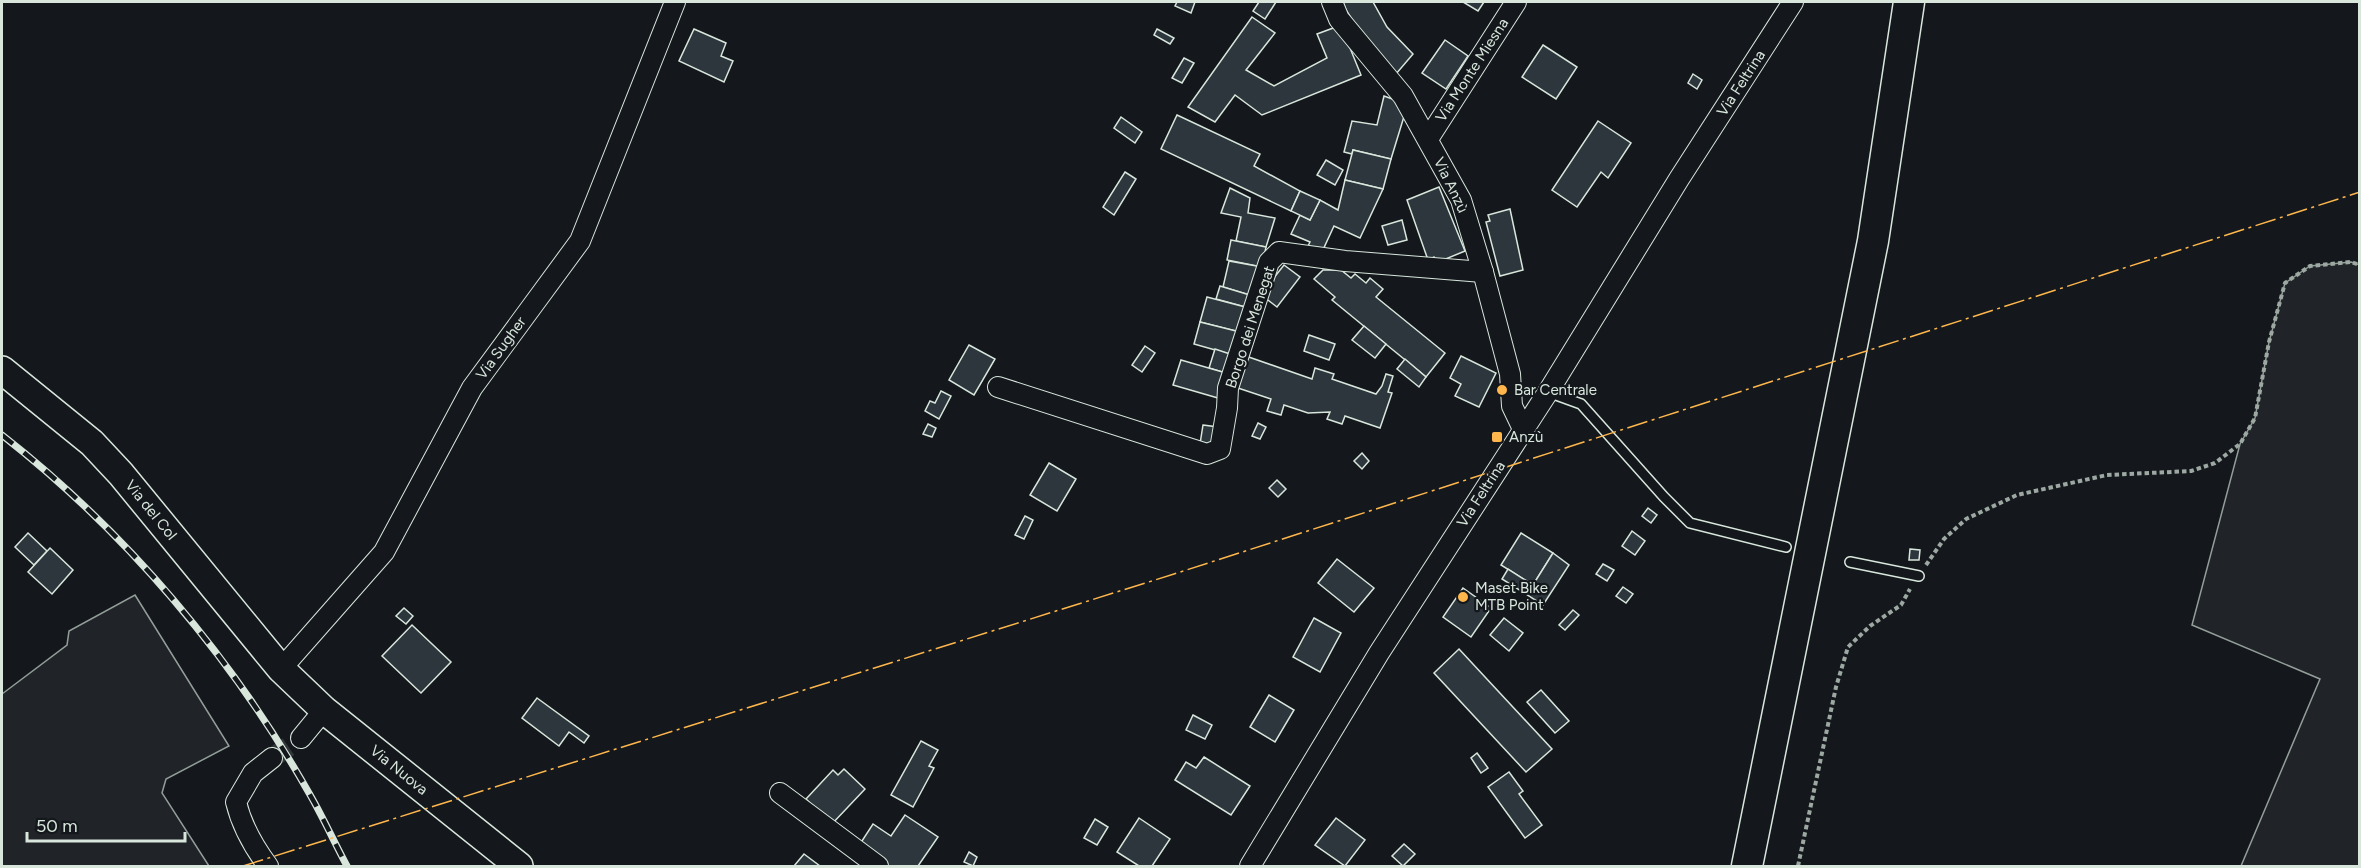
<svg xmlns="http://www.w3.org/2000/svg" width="2361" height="868" font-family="Figtree,sans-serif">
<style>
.green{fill:#202428;stroke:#939e99;stroke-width:1.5}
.building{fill:#2c363c;stroke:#d8e6dc;stroke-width:1.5}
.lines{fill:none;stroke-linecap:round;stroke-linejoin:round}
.street-tunnel{stroke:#313739;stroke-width:20;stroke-dasharray:20 10;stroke-linecap:butt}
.lane-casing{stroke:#d8e6dc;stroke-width:12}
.street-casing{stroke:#d8e6dc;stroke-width:22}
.secondary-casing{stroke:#d8e6dc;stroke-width:30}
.primary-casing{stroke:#d8e6dc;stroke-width:33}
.path{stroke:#9da8a2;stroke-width:4;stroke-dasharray:4.5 3;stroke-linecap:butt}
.lane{stroke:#14181c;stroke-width:9}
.street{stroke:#14181c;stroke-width:20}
.secondary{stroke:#14181c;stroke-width:27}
.primary{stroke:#14181c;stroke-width:30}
.rail-casing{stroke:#d8e6dc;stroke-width:7}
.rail{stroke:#14181c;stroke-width:4.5;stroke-dasharray:14;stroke-linecap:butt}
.power{stroke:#ffb74d;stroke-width:1.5;stroke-dasharray:21 4.5 3 4.5;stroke-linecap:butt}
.poi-dot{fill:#ffb74d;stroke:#14181c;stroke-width:2}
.labels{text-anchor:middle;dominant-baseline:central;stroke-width:4.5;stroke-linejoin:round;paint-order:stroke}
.street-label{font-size:15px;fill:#d8e6dc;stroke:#14181c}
.poi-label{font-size:15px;fill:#d8e6dc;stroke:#14181c;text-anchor:start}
</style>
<rect width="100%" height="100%" fill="#14181c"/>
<g class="green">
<path d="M2351,262L2360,265L2359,866H2241L2320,679L2192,625L2240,444L2255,418L2269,342L2285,283L2310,266Z"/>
<path d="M135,595L229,746L166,779L162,793L209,866H2V694L67,645L69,631Z"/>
</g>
<g class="building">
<path d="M1177,2H1195L1191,13L1175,6Z"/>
<path d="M1259,2H1276L1265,19L1253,11Z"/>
<path d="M1343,2H1373L1387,27L1413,54L1396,74L1371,49L1346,10Z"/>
<path d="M1463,2H1484L1478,11Z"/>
<path d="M1252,17L1275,33L1246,70L1274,86L1327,58L1317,34L1336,27L1350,48L1361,75L1262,115L1235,95L1215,122L1188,107Z"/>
<path d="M694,29L726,43L721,56L733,61L724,82L679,61Z"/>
<path d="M1157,29L1174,38L1170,44L1154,35Z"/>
<path d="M1445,40L1468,56L1446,89L1422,73Z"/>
<path d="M1543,45L1577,67L1556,99L1522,77Z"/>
<path d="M1184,58L1194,63L1182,83L1172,78Z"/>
<path d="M1693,74L1702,80L1697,89L1688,83Z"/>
<path d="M1384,96L1398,101L1406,110L1391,159L1353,150L1352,154L1344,152L1352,121L1377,125Z"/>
<path d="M1177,115L1260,154L1254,166L1300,191L1291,211L1161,149Z"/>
<path d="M1121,117L1142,132L1135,143L1114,128Z"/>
<path d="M1598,121L1631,143L1608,178L1601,172L1577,207L1552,190Z"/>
<path d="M1353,150L1391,159L1383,189L1345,180Z"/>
<path d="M1326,160L1343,170L1335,185L1317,175Z"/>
<path d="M1125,172L1136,179L1114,215L1103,207Z"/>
<path d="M1345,180L1383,189L1360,238L1334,226L1321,254L1306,250L1310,242L1291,234L1300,215L1310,220L1320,200L1338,210Z"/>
<path d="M1439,187L1465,251L1436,263L1434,257L1428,260L1407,200Z"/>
<path d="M1230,188L1250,198L1248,213L1275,218L1266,247L1236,241L1241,217L1221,213Z"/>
<path d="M1300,191L1320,200L1310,220L1291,211Z"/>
<path d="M1510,209L1523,270L1500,276L1486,222L1490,221L1488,215Z"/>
<path d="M1402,220L1407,240L1388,245L1382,226Z"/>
<path d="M1231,240L1266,247L1262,267L1227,260Z"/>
<path d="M1229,261L1262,267L1253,296L1223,287Z"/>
<path d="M1284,265L1300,277L1277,307L1264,297L1272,287L1269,284Z"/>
<path d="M1323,270H1341L1351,278L1355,274L1366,283L1370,278L1383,289L1376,297L1445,353L1426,377L1332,300L1335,297L1314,279Z"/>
<path d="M1220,286L1253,296L1249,308L1216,299Z"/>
<path d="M1207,297L1249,308L1240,332L1200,322Z"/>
<path d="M1200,322L1240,332L1233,355L1194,344Z"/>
<path d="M1364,326L1386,344L1375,358L1352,340Z"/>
<path d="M1309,335L1335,344L1329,360L1304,351Z"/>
<path d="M969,345L995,359L974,395L949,380Z"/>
<path d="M1145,346L1155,353L1142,372L1132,365Z"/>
<path d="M1215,349L1233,355L1229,374L1209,368Z"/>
<path d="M1243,355L1312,379L1315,368L1334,374L1332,379L1376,394L1382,386L1386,374L1393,376L1388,392L1392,393L1380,428L1345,416L1342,424L1327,419L1330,412L1308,413L1284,405L1281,415L1267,411L1271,399L1232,386Z"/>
<path d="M1461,356L1496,373L1479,407L1455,396L1461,384L1450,378Z"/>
<path d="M1405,359L1426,377L1419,387L1397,369Z"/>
<path d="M1181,360L1226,373L1218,398L1173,385Z"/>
<path d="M941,391L951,396L939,419L925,411L930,401L935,403Z"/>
<path d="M1258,423L1266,427L1260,439L1252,436Z"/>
<path d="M928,424L936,428L932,437L923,434Z"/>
<path d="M1203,425L1218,427L1216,445L1200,444Z"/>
<path d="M1362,453L1369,461L1362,469L1354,461Z"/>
<path d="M1049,463L1076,479L1057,511L1030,495Z"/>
<path d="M1277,480L1286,489L1278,497L1269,488Z"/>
<path d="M1648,508L1657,515L1651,523L1642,516Z"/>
<path d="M1025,516L1033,520L1024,539L1015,535Z"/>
<path d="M1632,531L1645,541L1635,555L1622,546Z"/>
<path d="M28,533L47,551L34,565L15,547Z"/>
<path d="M1521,533L1553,553L1533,585L1501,565Z"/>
<path d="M50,548L73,570L52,594L28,572Z"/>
<path d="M1910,549L1920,550L1919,560H1909Z"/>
<path d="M1553,553L1569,565L1543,605L1502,579L1508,569L1533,585Z"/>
<path d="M1337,559L1374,588L1354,612L1318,583Z"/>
<path d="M1603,564L1614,570L1607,581L1596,574Z"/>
<path d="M1623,587L1633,594L1626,603L1616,596Z"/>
<path d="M1463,588L1491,608L1471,637L1443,617Z"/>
<path d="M404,608L413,616L406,624L396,616Z"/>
<path d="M1573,610L1579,615L1565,630L1559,625Z"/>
<path d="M1314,618L1341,633L1320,672L1293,657Z"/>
<path d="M1504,618L1523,633L1509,651L1490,635Z"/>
<path d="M412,625L451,662L421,693L382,656Z"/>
<path d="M1459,649L1552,749L1526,772L1434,673Z"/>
<path d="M1541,690L1569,721L1555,733L1527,702Z"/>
<path d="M1269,695L1294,710L1275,742L1250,727Z"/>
<path d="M537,698L589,736L584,743L569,732L559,746L522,718Z"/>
<path d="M1193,715L1212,725L1205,739L1186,730Z"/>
<path d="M921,741L938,750L929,766L934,768L913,807L891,795Z"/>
<path d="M1477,753L1488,768L1481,773L1471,758Z"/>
<path d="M1204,757L1250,786L1231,815L1175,780L1186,762L1196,768Z"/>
<path d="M844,769L865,789L831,825L806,799L833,770L838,775Z"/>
<path d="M1509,772L1523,791L1519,794L1542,825L1525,838L1488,787Z"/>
<path d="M905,815L938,837L918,866H887L858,847L873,824L891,836Z"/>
<path d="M1139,818L1170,839L1152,866H1139L1117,852Z"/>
<path d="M1336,818L1365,840L1345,866L1315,845Z"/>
<path d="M1095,819L1108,827L1097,845L1084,838Z"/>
<path d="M1404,844L1415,854L1403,866L1392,856Z"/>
<path d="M969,852L977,857L973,866L964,862Z"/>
<path d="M804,854L820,866H794Z"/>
</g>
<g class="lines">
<path class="street-tunnel" d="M272,758L301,738"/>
<g class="lane-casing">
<g id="lane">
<path d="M1548,392L1581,404L1664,497L1690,523L1786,547"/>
<path d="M1850,562L1919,576"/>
</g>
</g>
<g class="street-casing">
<g id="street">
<path d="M1332,2L1339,19L1403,96L1461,200L1483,272L1510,374L1512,406L1523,429"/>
<path d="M1428,139L1516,2"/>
<path d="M998,387L1207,454L1220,449L1227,408L1228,388L1269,262L1279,252L1345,261L1483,272"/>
<path d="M281,669L384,552L472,388L580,241L675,2"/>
<path d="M301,738L324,710"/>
<path d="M780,793L878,866"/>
<path d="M268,866C253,846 242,827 236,802L253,773L272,758"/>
<path d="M1250,866L1379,653L1548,392L1679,179L1793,2"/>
</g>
</g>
<g class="secondary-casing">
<path id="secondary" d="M2,370L92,443L121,474L281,669L324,710L519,866"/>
</g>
<g class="primary-casing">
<path id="primary" d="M1747,866L1873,241L1909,2"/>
</g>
<g class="path">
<path d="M1926,565L1944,539L1966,519L2017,495L2107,475L2191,471L2215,463L2240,444L2255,418L2269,342L2285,283L2310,266L2351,262L2360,265"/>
<path d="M1798,866L1836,687L1848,647L1870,626L1901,605L1910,589"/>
</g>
<use href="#lane" class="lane"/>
<use href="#street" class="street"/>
<use href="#secondary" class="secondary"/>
<use href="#primary" class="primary"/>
<g class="rail-casing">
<path id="rail" d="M2,435C125,531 232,657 309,793C323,817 334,842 347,866"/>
</g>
<use href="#rail" class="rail"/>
<path class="power" d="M243,866L1174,574L2360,192"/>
</g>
<g class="poi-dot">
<circle cx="1502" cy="390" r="6"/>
<rect x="1491" y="431" width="12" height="12" rx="3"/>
<circle cx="1463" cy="597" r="6"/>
</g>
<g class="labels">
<g class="street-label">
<text transform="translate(1472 70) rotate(-57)">Via Monte Miesna</text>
<text transform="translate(1741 83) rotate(-57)">Via Feltrina</text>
<text transform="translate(1451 185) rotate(64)">Via Anzù</text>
<text transform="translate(1250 327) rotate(-72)">Borgo dei Menegat</text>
<text transform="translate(501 348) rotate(-54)">Via Sugher</text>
<text transform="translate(1481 494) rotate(-57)">Via Feltrina</text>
<text transform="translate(151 510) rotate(51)">Via del Col</text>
<text transform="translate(399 770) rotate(39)">Via Nuova</text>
</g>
<g class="poi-label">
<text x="1514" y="390">Bar Centrale</text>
<text x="1509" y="437">Anzù</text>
<text x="1475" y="588">Maset Bike<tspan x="1475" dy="17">MTB Point</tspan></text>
</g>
</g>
<rect width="2361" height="868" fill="none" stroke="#d8e6dc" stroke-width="6"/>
<path d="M27 832v9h158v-9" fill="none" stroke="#d8e6dc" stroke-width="3"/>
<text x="36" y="832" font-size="18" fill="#d8e6dc" stroke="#14181c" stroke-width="4.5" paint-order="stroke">50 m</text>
</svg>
